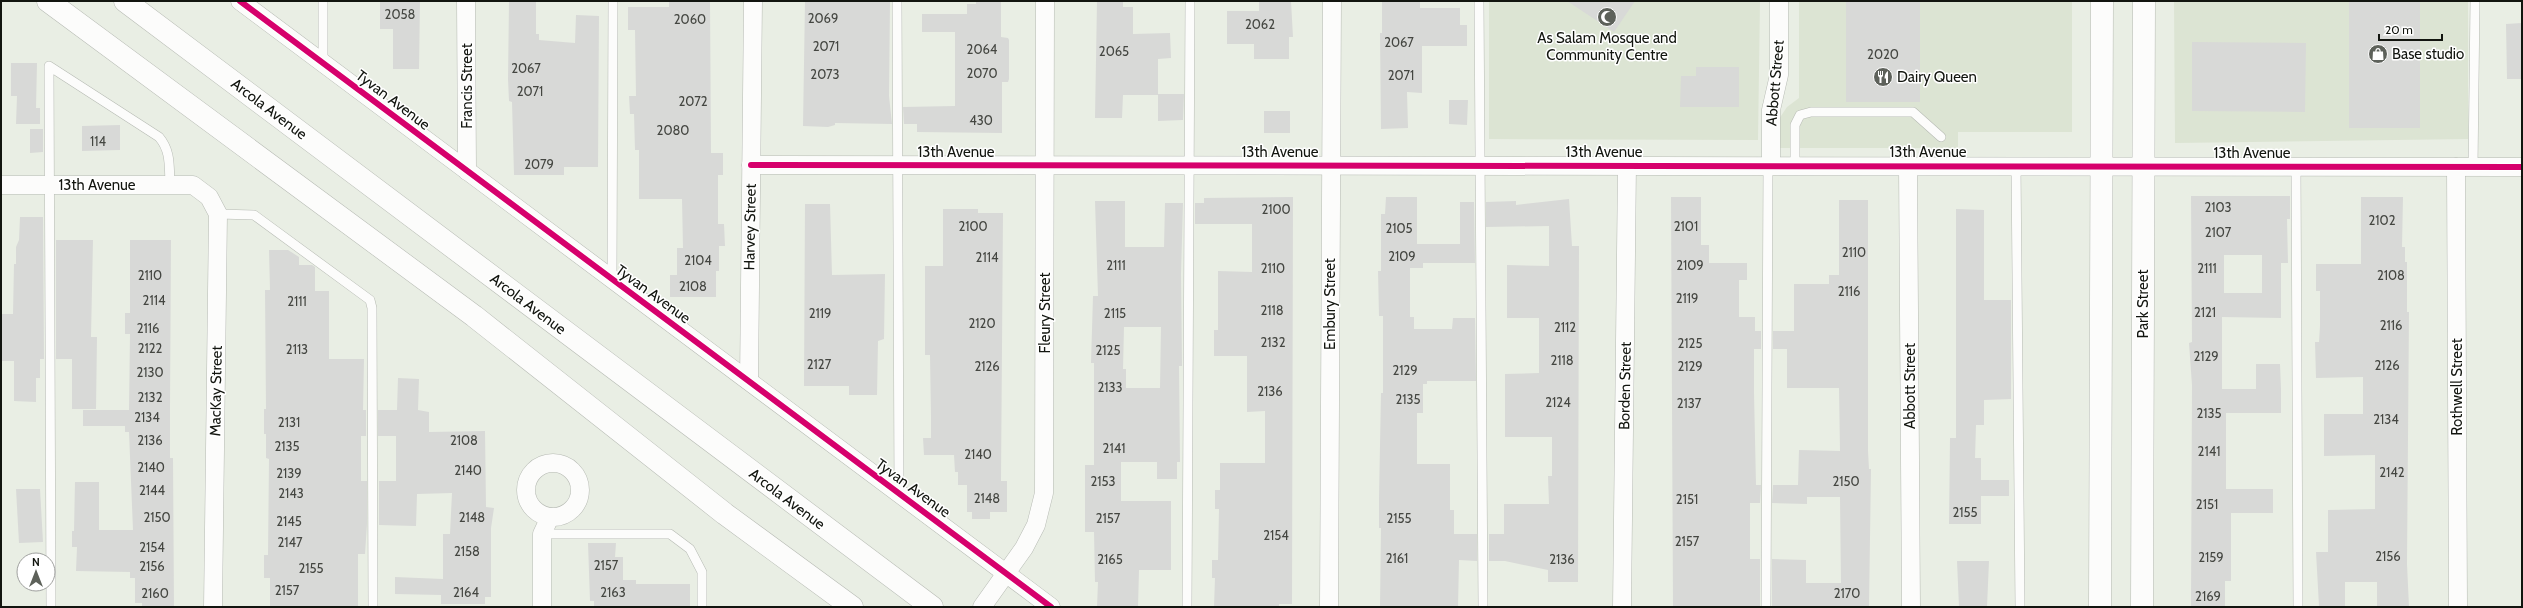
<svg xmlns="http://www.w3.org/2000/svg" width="2523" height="608" font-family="Cabin,sans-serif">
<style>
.built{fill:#dce4d3}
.building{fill:#d8d9d7;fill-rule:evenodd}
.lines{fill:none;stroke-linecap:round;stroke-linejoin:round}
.service-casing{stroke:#b6bab3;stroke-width:10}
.minor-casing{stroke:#b6bab3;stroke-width:19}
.secondary-casing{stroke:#b6bab3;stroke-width:23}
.primary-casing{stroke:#b6bab3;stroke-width:23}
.service{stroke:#fcfcfb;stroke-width:9}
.minor{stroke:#fcfcfb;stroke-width:18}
.secondary{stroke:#fcfcfb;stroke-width:22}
.primary{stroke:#fcfcfb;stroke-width:22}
.cycleway-casing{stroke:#fff;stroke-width:8}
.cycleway{stroke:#d6006c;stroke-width:6}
.labels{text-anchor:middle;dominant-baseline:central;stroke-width:3;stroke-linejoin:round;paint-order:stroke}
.number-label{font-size:13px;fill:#444641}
.poi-label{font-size:15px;fill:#12150f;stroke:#fff;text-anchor:start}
.street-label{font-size:15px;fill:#12150f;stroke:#fff}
</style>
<rect width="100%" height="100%" fill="#e9eee4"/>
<g class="built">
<path d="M1489,1H1760L1758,140L1489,139Z"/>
<path d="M1799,1H2072V132H1958V148H1778L1779,119L1787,107L1799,98Z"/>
<path d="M2174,1H2468V139L2175,143Z"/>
</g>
<g class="building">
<path d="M380,1H420L419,69H393V29H380Z"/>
<path d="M509,1H536V34H539V40L575,43L576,15L599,16L598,167H564V175H514L512,102L509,101L508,79Z"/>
<path d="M669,1H710L711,153H723V175H718V224H724L725,246H719V271H716V297H670V275H677V248H683L682,199H639V150H635L634,114H630L629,96H636L635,30H628V7H669Z"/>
<path d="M805,1H890L889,96L892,124L835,123V125L828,127L803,126Z"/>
<path d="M976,1H1001V37L1008,38L1009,40V79L1008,82H1002V133L917,132V124H904L903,107L955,106V32H922V14H967V4H976Z"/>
<path d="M1097,1H1123V7H1133V34L1170,33L1171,58L1158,59V95H1123L1122,118H1095Z"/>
<path d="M1259,1H1291L1293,37H1289V59H1254V44H1227V11H1259Z"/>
<path d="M1382,1H1420V8H1460V25H1467V46H1422V93L1407,92L1408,128L1381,129L1380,33H1382Z"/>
<path d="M1567,1H1635L1614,32Z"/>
<rect x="1846" y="1" width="74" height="101"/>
<rect x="2349" y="1" width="71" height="127"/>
<path d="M2522,23V79H2507L2506,24Z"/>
<path d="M2192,42L2306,43L2305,112L2192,111Z"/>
<path d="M11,63H37L36,108H40V124H16L17,96H11Z"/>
<path d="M1696,67H1739V107H1680L1681,76H1696Z"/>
<path d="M1158,94H1184L1183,120L1158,121Z"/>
<path d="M1449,100H1468L1467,125L1449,124Z"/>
<rect x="1264" y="111" width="26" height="22"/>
<path d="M120,125V150L82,151V126Z"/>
<path d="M30,129H43V152L30,153Z"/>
<path d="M2191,196H2290V219H2287L2288,263H2281V318L2222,317V389H2256V364H2280L2281,389V413H2226V489H2273V513H2231V581H2225V607H2191L2192,385L2189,343L2192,342ZM2224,255H2262V293H2224Z"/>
<path d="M1293,197L1292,604H1279V607H1214L1215,578H1212V560H1218L1219,509H1215V490H1220V463H1265V411L1247,412V356H1214V330H1218V271L1252,272V224H1195V203H1204V198Z"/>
<path d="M1386,197H1417V244H1460V202H1474L1475,263H1423V268H1410V317H1414V329H1452L1453,318H1475L1476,381H1427V384H1423V413H1417V464H1450V510H1454V534H1477V561L1459,560L1458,607H1380L1381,528H1379V498L1381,393H1383V316H1379L1378,271H1381V214H1385Z"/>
<path d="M1671,197H1701V245H1709V263H1747V280H1739V317H1755V331H1761V349H1754V393L1756,485H1761L1760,503H1750V559H1760V607H1673Z"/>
<path d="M2361,197H2403L2402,247H2405V262H2407V312H2409L2407,564L2409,607H2377V582H2345V606H2319L2316,552H2328V510L2375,509V455L2324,456V414H2363V377L2316,378L2315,342H2319L2320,326V291H2316V264H2361Z"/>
<path d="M1569,199L1572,246H1579L1578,582H1548V570L1505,561H1489V534H1504V504H1549L1548,476H1552V437H1505V374L1539,373V318H1507V265L1549,266V226L1486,227V202L1516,201V205Z"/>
<path d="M1839,200H1868V451L1869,469H1871L1869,607H1772V559L1806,560V583H1841L1840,497H1807V504L1772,503L1773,485H1798L1799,450L1840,451L1839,388H1787V349H1773V331H1794V284H1829V275H1839Z"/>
<path d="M1095,201H1125V247H1164L1165,203H1183L1181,274L1182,366H1179L1180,462H1177V479H1157V462H1121V501H1171V570H1139L1138,607H1097L1098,582H1095L1094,532H1085V465H1094V363H1091L1093,296H1098ZM1124,327H1161L1160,388H1126V369H1123Z"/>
<path d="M805,204H830L832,275L885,274L884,339L878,341L877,395H849V386H804Z"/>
<path d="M943,209H978V213H1003L1001,481H1007V512H990V519H972V512H967V485H958V472H955L954,455H924L923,438H931V416L930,355H925V266H943Z"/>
<path d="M1956,209L1984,210V300H2011V399L1984,400V425H1976L1975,458H1981V480H2009V496H1981V524H1949L1950,438H1956Z"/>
<path d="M20,217H43L44,359H40V378H36V402L14,401V361H1L2,314H13L14,264H16V247L19,240Z"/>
<path d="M56,240H93L91,337H97L96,409H72V359H56Z"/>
<path d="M130,240H171L170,408V458H173L174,607H142V603H135V578H130V572L76,571L77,547H72V531H74L75,482H99V530H133L129,432H125V426H83V410H129L130,334H125V313H130Z"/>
<path d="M269,250H288L299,257V265H312L315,267V291H329V359H364L363,410H366V436H361V481H367V524L365,554H358V607H270V578H264V555H268L269,459L266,458V434H264V409H266L265,290H270Z"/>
<path d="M398,378L419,379L418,410L429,412V432L485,431L486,507L494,508L491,528V597H485V604H441V595L395,594V577L443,579V534H450L452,493L417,494L416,526L379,525V481H396V436H378V410H397Z"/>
<path d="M16,489H40L43,542L19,543Z"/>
<path d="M588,543H616L615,557H623V580H636V584H690V607H594V601H590Z"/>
<path d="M1957,561H1989L1987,607H1959Z"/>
</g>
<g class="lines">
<g class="service-casing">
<g id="service">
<path d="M323,1V63"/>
<path d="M897,1L899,494"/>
<path d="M1479,1L1483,607"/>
<path d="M1795,165V125L1800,115L1811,112H1913L1941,137"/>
<path d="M2016,165L2020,607"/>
<path d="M2296,166L2298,607"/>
<path d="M2473,168L2475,1"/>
<path d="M218,214L254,215L370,300L372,308L373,607"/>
<path d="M612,280L613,1"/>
<path d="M542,534H670L690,549L702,572V607"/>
<path d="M51,607L49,66L159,137C171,151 169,166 170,184"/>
<path d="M1187,607L1190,1"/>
<path d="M1766,607L1768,165"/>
</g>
</g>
<g class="minor-casing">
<g id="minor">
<path d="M240,1L1051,607"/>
<path d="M466,1L467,171"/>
<path d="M751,165L2522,167"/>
<path d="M1771,165V110L1779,75V1"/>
<path d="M1908,165L1911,607"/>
<path d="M2456,167L2458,607"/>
<path d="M1,185H193L209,197L218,214L213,607"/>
<path d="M749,381L753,1"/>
<circle cx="553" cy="490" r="27"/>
<path d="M542,607V534L550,517"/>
<path d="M982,607L1024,548L1036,525L1044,493L1045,1"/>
<path d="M1329,607L1332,1"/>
<path d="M1622,607L1627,165"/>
</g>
</g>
<g class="secondary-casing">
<g id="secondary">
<path d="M2100,607L2102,1"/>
<path d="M2142,607L2144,1"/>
</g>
</g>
<g class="primary-casing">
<g id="primary">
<path d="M48,1L474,316L725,514L852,607"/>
<path d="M125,1L932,607"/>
</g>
</g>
<use href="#service" class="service"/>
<use href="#minor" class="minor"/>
<use href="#secondary" class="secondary"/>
<use href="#primary" class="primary"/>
<g class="cycleway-casing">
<g id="cycleway">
<path d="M240,1L1051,607"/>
<path d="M751,165L2522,167"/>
</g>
</g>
<use href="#cycleway" class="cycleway"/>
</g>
<defs>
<g id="mosque-disc" transform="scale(1)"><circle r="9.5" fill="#5d615a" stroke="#fff"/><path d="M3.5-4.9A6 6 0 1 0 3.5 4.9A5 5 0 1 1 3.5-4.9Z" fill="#fff"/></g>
<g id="shop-disc" transform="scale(1)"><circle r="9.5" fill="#5d615a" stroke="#fff"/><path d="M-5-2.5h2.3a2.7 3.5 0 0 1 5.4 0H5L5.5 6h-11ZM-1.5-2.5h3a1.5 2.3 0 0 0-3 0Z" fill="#fff"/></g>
<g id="restaurant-disc" transform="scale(1)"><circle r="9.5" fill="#5d615a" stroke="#fff"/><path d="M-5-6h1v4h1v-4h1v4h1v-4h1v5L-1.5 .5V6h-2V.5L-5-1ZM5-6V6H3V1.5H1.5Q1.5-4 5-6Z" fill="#fff"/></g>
</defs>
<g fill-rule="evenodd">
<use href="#mosque-disc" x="1607" y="17"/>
<use href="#shop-disc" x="2378" y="54"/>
<use href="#restaurant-disc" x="1883" y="77"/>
</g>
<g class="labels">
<g class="number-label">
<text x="400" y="14">2058</text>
<text x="823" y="18">2069</text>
<text x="690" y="19">2060</text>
<text x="1260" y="24">2062</text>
<text x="1399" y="42">2067</text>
<text x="826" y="46">2071</text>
<text x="982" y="49">2064</text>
<text x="1114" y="51">2065</text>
<text x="1883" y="54">2020</text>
<text x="526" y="68">2067</text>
<text x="982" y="73">2070</text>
<text x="825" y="74">2073</text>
<text x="1401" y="75">2071</text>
<text x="530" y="91">2071</text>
<text x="693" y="101">2072</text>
<text x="981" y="120">430</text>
<text x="673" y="130">2080</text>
<text x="98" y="141">114</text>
<text x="539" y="164">2079</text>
<text x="2218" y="207">2103</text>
<text x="1276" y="209">2100</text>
<text x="2382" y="220">2102</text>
<text x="973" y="226">2100</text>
<text x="1686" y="226">2101</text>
<text x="1399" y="228">2105</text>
<text x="2218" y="232">2107</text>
<text x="1854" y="252">2110</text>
<text x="1402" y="256">2109</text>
<text x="987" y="257">2114</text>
<text x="698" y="260">2104</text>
<text x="1116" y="265">2111</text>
<text x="1690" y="265">2109</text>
<text x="1273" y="268">2110</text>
<text x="2207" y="268">2111</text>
<text x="150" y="275">2110</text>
<text x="2391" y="275">2108</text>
<text x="693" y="286">2108</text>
<text x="1849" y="291">2116</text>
<text x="1687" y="298">2119</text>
<text x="154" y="300">2114</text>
<text x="297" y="301">2111</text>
<text x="1272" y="310">2118</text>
<text x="2205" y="312">2121</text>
<text x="820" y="313">2119</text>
<text x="1115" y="313">2115</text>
<text x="982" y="323">2120</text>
<text x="2391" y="325">2116</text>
<text x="1565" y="327">2112</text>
<text x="148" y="328">2116</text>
<text x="1273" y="342">2132</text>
<text x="1690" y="343">2125</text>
<text x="150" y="348">2122</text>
<text x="297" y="349">2113</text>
<text x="1108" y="350">2125</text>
<text x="2206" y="356">2129</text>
<text x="1562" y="360">2118</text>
<text x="819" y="364">2127</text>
<text x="2387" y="365">2126</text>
<text x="987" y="366">2126</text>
<text x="1690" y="366">2129</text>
<text x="1405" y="370">2129</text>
<text x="150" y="372">2130</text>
<text x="1110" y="387">2133</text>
<text x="1270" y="391">2136</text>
<text x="150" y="397">2132</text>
<text x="1408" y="399">2135</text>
<text x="1558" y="402">2124</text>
<text x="1689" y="403">2137</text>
<text x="2209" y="413">2135</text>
<text x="147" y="417">2134</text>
<text x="2386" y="419">2134</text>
<text x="289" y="422">2131</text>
<text x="150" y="440">2136</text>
<text x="464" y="440">2108</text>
<text x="287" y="446">2135</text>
<text x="1114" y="448">2141</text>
<text x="2209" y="451">2141</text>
<text x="978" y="454">2140</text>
<text x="151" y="467">2140</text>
<text x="468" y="470">2140</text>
<text x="2392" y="472">2142</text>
<text x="289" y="473">2139</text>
<text x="1103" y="481">2153</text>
<text x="1846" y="481">2150</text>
<text x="152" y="490">2144</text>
<text x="291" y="493">2143</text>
<text x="987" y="498">2148</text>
<text x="1687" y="499">2151</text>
<text x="2207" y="504">2151</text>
<text x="1965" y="512">2155</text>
<text x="157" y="517">2150</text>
<text x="472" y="517">2148</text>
<text x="1108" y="518">2157</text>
<text x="1399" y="518">2155</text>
<text x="289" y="521">2145</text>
<text x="1276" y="535">2154</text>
<text x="1687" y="541">2157</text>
<text x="290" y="542">2147</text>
<text x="152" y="547">2154</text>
<text x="467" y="551">2158</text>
<text x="2388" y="556">2156</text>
<text x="2211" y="557">2159</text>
<text x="1397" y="558">2161</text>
<text x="1110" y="559">2165</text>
<text x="1562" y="559">2136</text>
<text x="606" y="565">2157</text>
<text x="152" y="566">2156</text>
<text x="311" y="568">2155</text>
<text x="287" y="590">2157</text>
<text x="466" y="592">2164</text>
<text x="613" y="592">2163</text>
<text x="155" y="593">2160</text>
<text x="1847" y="593">2170</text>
<text x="2208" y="596">2169</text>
</g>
<g class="poi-label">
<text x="1607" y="38" text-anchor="middle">As Salam Mosque and<tspan x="1607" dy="17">Community Centre</tspan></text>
<text x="2392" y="54">Base studio</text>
<text x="1897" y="77">Dairy Queen</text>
</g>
<g class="street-label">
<text transform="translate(1775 83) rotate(-85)">Abbott Street</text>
<text transform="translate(467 86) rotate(-90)">Francis Street</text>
<text transform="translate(393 100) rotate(37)">Tyvan Avenue</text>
<text transform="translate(269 109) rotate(37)">Arcola Avenue</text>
<text x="956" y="152">13th Avenue</text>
<text x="1280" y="152">13th Avenue</text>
<text x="1604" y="152">13th Avenue</text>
<text x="1928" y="152">13th Avenue</text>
<text x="2252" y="153">13th Avenue</text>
<text x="97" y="185">13th Avenue</text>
<text transform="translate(750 227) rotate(-89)">Harvey Street</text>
<text transform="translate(653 294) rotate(36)">Tyvan Avenue</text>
<text transform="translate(528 304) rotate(37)">Arcola Avenue</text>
<text transform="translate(1330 304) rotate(-90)">Embury Street</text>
<text transform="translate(2143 304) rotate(-90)">Park Street</text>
<text transform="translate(1045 313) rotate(-90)">Fleury Street</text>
<text transform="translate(1625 386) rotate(-89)">Borden Street</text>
<text transform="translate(1910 386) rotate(-90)">Abbott Street</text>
<text transform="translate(2457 387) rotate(-90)">Rothwell Street</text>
<text transform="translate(216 391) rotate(-89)">MacKay Street</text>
<text transform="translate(913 488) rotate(36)">Tyvan Avenue</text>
<text transform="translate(787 499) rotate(37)">Arcola Avenue</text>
</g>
</g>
<rect width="2523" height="608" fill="none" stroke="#12150f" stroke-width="4"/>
<g transform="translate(36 572)"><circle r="19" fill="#ffffff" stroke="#a0a19f"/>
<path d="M0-3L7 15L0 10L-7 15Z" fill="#5d615a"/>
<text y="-6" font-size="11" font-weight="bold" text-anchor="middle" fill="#12150f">N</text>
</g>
<path d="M2379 34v6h63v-6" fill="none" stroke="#12150f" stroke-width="2"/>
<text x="2385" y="34" font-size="12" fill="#12150f" stroke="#ffffff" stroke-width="3" paint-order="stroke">20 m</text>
</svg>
